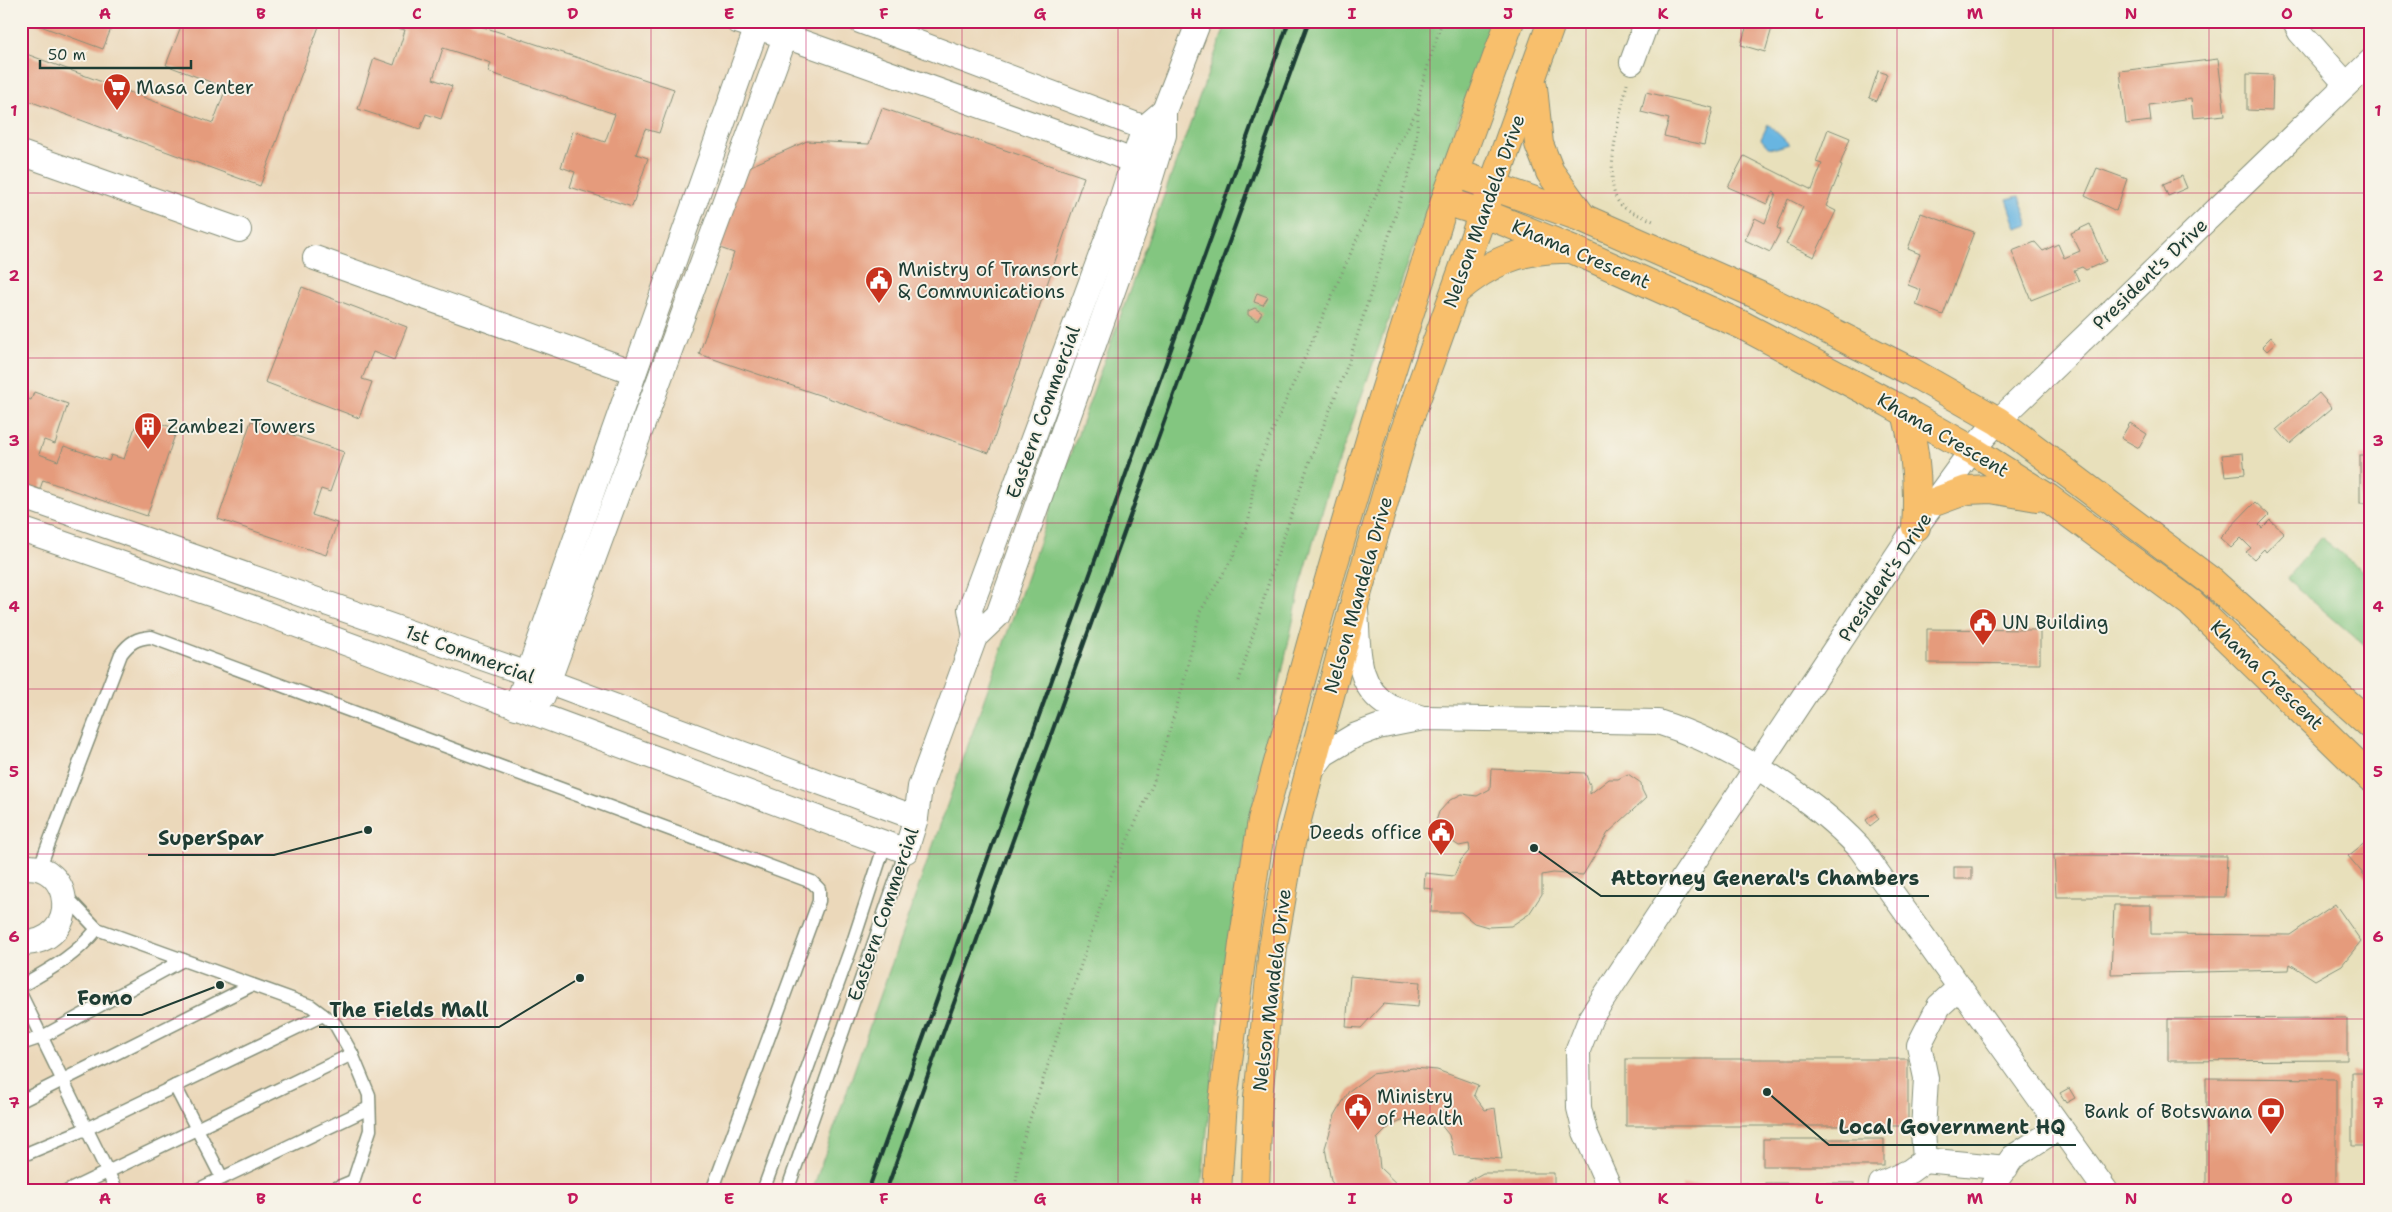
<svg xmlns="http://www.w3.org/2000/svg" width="2392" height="1212" font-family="'Shantell Sans',sans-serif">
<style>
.built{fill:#ebd8ba}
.green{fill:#83c680;stroke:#51825a}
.water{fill:#67b5e1;stroke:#43798a}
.building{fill:#e59b7c}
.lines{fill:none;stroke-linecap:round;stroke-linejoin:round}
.service-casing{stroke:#848e78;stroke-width:15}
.minor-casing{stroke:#848e78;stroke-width:26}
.primary-casing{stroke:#848e78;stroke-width:30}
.path{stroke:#848e78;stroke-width:3;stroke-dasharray:1 4;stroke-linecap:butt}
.service{stroke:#fff;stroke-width:12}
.minor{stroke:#fff;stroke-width:24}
.primary{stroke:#f8bf6c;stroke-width:28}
.rail{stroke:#1f3d34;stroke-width:4}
.grid{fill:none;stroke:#c2185b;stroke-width:1;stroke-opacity:0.55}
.labels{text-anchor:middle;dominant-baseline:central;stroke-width:4;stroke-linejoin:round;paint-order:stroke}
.poi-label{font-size:19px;fill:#1f3d34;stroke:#f7f3e8;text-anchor:start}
.street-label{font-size:19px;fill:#1f3d34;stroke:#f7f3e8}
.leader{fill:none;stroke:#1f3d34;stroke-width:2}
.callout-dot{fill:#1f3d34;stroke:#f7f3e8;stroke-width:2}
.callout-label{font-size:20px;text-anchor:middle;font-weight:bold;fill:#1f3d34;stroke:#f7f3e8;stroke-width:4;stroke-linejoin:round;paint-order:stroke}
.neatline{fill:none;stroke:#c2185b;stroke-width:2}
.grid-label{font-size:16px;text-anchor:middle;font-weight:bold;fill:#c2185b}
</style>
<rect width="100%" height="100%" fill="#f7f3e8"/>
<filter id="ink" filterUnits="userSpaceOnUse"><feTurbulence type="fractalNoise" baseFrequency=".02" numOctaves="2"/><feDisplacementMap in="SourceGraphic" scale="10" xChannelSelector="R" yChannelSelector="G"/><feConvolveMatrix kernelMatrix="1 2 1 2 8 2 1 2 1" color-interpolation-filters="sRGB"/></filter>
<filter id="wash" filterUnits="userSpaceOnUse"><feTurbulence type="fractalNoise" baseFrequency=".0096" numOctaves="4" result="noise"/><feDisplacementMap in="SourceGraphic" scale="20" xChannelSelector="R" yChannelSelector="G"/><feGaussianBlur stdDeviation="1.12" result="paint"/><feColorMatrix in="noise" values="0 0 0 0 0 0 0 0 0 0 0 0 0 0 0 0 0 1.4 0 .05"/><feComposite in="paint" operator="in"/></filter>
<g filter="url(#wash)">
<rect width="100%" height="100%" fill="#e8e0bb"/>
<path class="built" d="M21,21H1227L1050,511L812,1191H21Z"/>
<g class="green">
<path d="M1227,21H1493L1328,492L1301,584L1244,850L1219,1011L1201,1191H812L1050,511Z"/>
<path d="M2321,537L2371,578V638L2365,646L2287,579Z"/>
</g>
<g class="water">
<path d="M1768,124L1789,144L1776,148L1768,147L1761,139Z"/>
<path d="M2019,196L2029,225L2017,229L2007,199Z"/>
</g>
<g id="blocks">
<g class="building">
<path d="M27,21H114L103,49Z"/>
<path d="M183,21H238L248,25L249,21H321L260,186L21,98V52L213,123L226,88L166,65Z"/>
<path d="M391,21H465L674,89L659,133L645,129L636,154L648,158L632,207L570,187L575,172L561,167L573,131L605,142L615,114L488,72L491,63L443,48L433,79L452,86L441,119L426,114L420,129L358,109L374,58L394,65L405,30L390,26Z"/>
<path d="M1748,21H1774L1765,52L1741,45Z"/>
<path d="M2218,59L2225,115L2193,118L2191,99L2149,105L2151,121L2126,124L2120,71Z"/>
<path d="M1878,71L1887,74L1877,101L1869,98Z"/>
<path d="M2247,74L2273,75L2272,111L2247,110Z"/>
<path d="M1646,92L1713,108L1704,145L1664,136L1669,119L1641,112Z"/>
<path d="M882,108L1084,177L989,453L699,354L734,253L717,247L744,169L807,141L869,144Z"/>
<path d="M1828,129L1850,138L1840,165L1842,166L1826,206L1836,211L1814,257L1786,244L1803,207L1788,199L1777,228L1781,230L1770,252L1745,240L1755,218L1765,223L1776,193L1773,192L1767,204L1728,187L1744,156L1812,190L1822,164L1816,162Z"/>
<path d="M2097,168L2127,179L2116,211L2085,196Z"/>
<path d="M2182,176L2187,188L2168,196L2163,184Z"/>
<path d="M1921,213L1974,232L1943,315L1916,305L1921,290L1908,285L1920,254L1908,249Z"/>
<path d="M2090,224L2106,261L2086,270L2082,267L2074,270L2079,281L2031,300L2012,251L2035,242L2043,251L2058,244L2064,258L2080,251L2071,233Z"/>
<path d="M302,287L407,327L394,360L373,352L362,379L372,382L359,418L265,382Z"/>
<path d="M1257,293L1268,297L1263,305L1254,302Z"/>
<path d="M1255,308L1262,313L1257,321L1248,315V311Z"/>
<path d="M2271,337L2276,343L2267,351L2262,346Z"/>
<path d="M34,392L68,404L55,444L44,440L39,454L58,461L64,446L109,461L111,455L124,459L139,416L177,429L147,516L43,480L37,498L21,493V396L31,400Z"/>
<path d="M2319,393L2332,408L2290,444L2277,429Z"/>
<path d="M251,421L344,452L330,492L321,489L312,515L337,523L326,555L218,519Z"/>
<path d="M2130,423L2147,434L2139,448L2121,438Z"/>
<path d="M2243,453L2245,474L2225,476L2222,455Z"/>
<rect x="2360" y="455" width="11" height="48"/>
<path d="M2255,502L2269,515L2259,525L2262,528L2270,520L2284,533L2266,552L2264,549L2254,559L2246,552L2251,548L2241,538L2231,548L2220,538Z"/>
<path d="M1927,629L2040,630V664L1927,663Z"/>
<path d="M1491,769L1585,773L1590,785V794L1609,779H1618L1628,774L1641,783L1642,790L1646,798L1608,833L1583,875L1553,873L1542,875V894L1529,914L1511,926L1488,927L1474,923L1461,912H1431L1433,889L1424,888L1425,873L1454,876L1461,860L1470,850L1469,844L1459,846L1441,834L1436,821L1439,812L1450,800L1462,794L1477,796L1490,789Z"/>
<path d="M1875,813L1879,819L1870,826L1866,820Z"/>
<path d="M2366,842L2371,847V883L2348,856Z"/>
<path d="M2054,855L2227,856L2225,897H2056Z"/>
<rect x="1954" y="867" width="18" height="12"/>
<path d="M2335,904L2361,941L2342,965L2315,980L2290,964L2289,970L2111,974L2114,905H2151V934L2290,935Z"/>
<path d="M1350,976L1420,982L1418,1007L1383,1004L1361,1028L1346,1027Z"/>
<path d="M2347,1018V1060L2168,1061V1019Z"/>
<rect x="1626" y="1059" width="282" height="67"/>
<path d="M1413,1068L1437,1070L1478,1085L1474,1095L1485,1110L1495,1108L1502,1159L1454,1155L1449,1135L1436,1119L1411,1117L1390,1126L1377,1139L1380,1168L1401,1188L1412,1191H1339L1331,1181L1325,1148L1335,1115L1349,1091L1372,1074Z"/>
<rect x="2352" y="1072" width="19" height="74"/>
<path d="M2206,1078L2336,1079V1191H2206Z"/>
<path d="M2069,1088L2075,1098L2066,1103L2060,1093Z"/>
<rect x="1763" y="1139" width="121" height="27"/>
<path d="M1483,1173H1554V1191H1451Z"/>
<path d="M1748,1183V1191H1682V1185Z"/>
<rect x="1765" y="1183" width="34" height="8"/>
<rect x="1813" y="1183" width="41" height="8"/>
</g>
</g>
</g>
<g filter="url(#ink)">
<use href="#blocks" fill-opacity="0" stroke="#848e78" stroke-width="1"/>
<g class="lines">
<g class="service-casing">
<g id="service">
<path d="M39,869L121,654C130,642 137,638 151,637L812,882L819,889V901L712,1191"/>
<path d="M64,894L97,929L311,1006L335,1024L352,1054L369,1095L370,1130L350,1191"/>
<path d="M21,986C52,968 74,957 97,929"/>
<path d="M21,995L117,1191"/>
<path d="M21,1044L42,1037L183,960"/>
<path d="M175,1086L222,1178"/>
<path d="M21,1101L252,985"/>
<path d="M21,1156L88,1128L323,1015"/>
<path d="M68,1191L352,1054"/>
<path d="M195,1191L369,1108"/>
<path d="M329,1191L353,1181"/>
<path d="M763,1191L852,945L885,844"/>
<path d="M787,1191L906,851"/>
</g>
</g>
<g class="minor-casing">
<g id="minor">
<path d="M737,21L785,36L1105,150L1147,167"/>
<path d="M860,21L1158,133"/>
<path d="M2294,21L2300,32L2346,84"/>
<path d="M1632,62L1647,21"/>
<path d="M21,153L239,230"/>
<path d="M315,258L634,372"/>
<path d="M21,496L528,674L916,818"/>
<path d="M21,529L248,607L906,851L916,818L920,787L975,637L998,615L1137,223L1164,135V111L1199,21"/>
<path d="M1356,611C1359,645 1354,686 1389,706C1399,711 1412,714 1422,718"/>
<path d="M975,637L970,609L1118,209L1144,128L1164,111"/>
<path d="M543,696L791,21"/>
<path d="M516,707L759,21"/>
<path d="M1309,774L1324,754L1354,736L1378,727L1424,718L1658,722C1728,744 1809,794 1859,847L2106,1191"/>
<path d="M21,868C73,858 84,944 21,943"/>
<path d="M1925,1160L2006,1168"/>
<path d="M1611,1191L1585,1132L1579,1108L1578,1050L1591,1017L1916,527L1972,450L1998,421L2371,61"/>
<path d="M1880,1191L1881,1184L1910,1171L1925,1160L1923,1131L1926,1078L1919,1045L1939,1006L1960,987"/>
<path d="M1992,1191L1993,1185L2013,1157L2060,1127"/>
</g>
</g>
<g class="primary-casing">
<g id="primary">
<path d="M1533,87L1539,144L1550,172L1583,218"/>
<path d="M1455,173L1583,218L1758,295L1910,371L1998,421L2212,582L2371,725"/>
<path d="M1445,201L1483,213L1574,250L1742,325L1889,403L1972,450L2048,498L2191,603L2371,778"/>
<path d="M1456,291C1488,263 1522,248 1565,249"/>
<path d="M1906,412C1916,451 1919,487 1916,527"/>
<path d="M1937,501L1967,490L1991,489L2037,497"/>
<path d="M1217,1191L1223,1101L1243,944L1262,820L1326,590L1375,423L1445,201L1510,21"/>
<path d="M1255,1191L1258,1098L1273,948L1291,843L1309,774L1356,598L1404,433L1552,21"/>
</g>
</g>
<g class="path">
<path d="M1627,83C1622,109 1600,185 1621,205C1628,212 1643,216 1653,221"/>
<path d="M1239,681L1274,565L1310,460L1348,364L1415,154L1420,91L1442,21"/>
<path d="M1015,1191L1020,1149L1108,883L1153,784L1182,689L1200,612L1233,557L1249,519L1255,471L1399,143L1418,109"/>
</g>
<use href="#service" class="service"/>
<use href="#minor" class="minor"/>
<use href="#primary" class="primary"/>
<g class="rail">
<path d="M868,1191L1289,21"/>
<path d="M886,1191L1309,21"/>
</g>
</g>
</g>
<path class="grid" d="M183,21V1191M339,21V1191M495,21V1191M651,21V1191M806,21V1191M962,21V1191M1118,21V1191M1274,21V1191M1430,21V1191M1586,21V1191M1741,21V1191M1897,21V1191M2053,21V1191M2209,21V1191M21,193H2371M21,358H2371M21,523H2371M21,689H2371M21,854H2371M21,1019H2371"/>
<defs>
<g id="supermarket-pin" transform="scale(1.4375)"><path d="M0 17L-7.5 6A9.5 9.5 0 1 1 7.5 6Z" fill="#c8321e" stroke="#f7f3e8"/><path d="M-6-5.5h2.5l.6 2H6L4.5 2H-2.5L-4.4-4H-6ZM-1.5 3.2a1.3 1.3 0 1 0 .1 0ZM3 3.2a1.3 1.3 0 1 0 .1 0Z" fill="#fff"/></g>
<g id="civic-pin" transform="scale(1.4375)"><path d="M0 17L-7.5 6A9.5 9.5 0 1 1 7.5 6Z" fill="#c8321e" stroke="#f7f3e8"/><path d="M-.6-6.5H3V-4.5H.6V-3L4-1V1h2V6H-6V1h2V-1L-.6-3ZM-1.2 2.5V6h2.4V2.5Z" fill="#fff"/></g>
<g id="building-pin" transform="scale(1.4375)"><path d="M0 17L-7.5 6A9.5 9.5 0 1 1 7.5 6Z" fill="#c8321e" stroke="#f7f3e8"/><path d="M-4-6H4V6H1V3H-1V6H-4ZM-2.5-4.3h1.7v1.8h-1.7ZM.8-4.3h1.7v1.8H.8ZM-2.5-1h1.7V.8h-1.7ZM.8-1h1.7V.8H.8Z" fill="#fff"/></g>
<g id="bank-pin" transform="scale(1.4375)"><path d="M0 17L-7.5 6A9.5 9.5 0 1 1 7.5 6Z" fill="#c8321e" stroke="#f7f3e8"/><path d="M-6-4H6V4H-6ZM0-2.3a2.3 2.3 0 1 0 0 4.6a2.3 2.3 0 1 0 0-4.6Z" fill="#fff"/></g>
</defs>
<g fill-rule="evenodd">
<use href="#supermarket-pin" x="117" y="87"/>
<use href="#civic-pin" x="879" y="280"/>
<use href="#building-pin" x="148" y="426"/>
<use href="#civic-pin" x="1983" y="622"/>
<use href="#civic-pin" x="1441" y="832"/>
<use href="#civic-pin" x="1358" y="1107"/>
<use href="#bank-pin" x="2271" y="1111"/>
</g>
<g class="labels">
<g class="poi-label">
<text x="136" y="87">Masa Center</text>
<text x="898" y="269">Mnistry of Transort<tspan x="898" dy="22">&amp; Communications</tspan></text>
<text x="167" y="426">Zambezi Towers</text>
<text x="2002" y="622">UN Building</text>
<text x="1422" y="832" text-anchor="end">Deeds office</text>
<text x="1377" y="1096">Ministry<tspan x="1377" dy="22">of Health</tspan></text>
<text x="2252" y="1111" text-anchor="end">Bank of Botswana</text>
</g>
<g class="street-label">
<text transform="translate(1484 211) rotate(-70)">Nelson Mandela Drive</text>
<text transform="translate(1581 254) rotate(23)">Khama Crescent</text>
<text transform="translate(2150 274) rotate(-44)">President's Drive</text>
<text transform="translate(1043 412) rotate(-70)">Eastern Commercial</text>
<text transform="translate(1943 435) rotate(30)">Khama Crescent</text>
<text transform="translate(1885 577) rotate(-56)">President's Drive</text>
<text transform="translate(1358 595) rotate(-74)">Nelson Mandela Drive</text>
<text transform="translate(470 654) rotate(20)">1st Commercial</text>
<text transform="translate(2267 675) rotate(44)">Khama Crescent</text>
<text transform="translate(883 914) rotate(-71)">Eastern Commercial</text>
<text transform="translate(1272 990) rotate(-83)">Nelson Mandela Drive</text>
</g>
</g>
<path class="leader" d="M368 830L274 855H148M1534 848L1601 896H1929M220 985L142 1015H67M580 978L499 1027H319M1767 1092L1829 1145H2076"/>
<g class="callout-dot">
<circle cx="368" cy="830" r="5"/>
<circle cx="1534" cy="848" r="5"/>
<circle cx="220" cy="985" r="5"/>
<circle cx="580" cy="978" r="5"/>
<circle cx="1767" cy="1092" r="5"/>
</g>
<g class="callout-label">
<text x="211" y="845">SuperSpar</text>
<text x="1765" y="885">Attorney General's Chambers</text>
<text x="105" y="1005">Fomo</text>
<text x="409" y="1017">The Fields Mall</text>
<text x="1952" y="1134">Local Government HQ</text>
</g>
<rect width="2392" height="1212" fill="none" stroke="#f7f3e8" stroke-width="55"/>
<path d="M40 60v8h151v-8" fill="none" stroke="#1f3d34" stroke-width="2.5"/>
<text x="48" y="60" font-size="15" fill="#1f3d34" stroke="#f7f3e8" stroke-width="4" paint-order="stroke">50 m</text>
<rect x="28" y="28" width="2336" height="1156" class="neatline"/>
<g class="grid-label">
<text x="105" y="19">A</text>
<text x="261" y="19">B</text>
<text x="417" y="19">C</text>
<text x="573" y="19">D</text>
<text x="729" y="19">E</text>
<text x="884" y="19">F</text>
<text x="1040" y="19">G</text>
<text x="1196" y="19">H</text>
<text x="1352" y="19">I</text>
<text x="1508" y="19">J</text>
<text x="1663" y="19">K</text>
<text x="1819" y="19">L</text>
<text x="1975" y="19">M</text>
<text x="2131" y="19">N</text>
<text x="2287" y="19">O</text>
<text x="14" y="116">1</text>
<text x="2378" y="116">1</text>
<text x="14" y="281">2</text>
<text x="2378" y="281">2</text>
<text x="14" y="446">3</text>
<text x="2378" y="446">3</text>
<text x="14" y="612">4</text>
<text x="2378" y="612">4</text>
<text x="14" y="777">5</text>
<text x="2378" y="777">5</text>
<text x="14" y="942">6</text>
<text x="2378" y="942">6</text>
<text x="14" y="1108">7</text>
<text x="2378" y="1108">7</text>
<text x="105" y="1204">A</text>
<text x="261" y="1204">B</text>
<text x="417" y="1204">C</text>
<text x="573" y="1204">D</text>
<text x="729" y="1204">E</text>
<text x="884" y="1204">F</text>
<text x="1040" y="1204">G</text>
<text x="1196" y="1204">H</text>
<text x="1352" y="1204">I</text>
<text x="1508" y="1204">J</text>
<text x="1663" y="1204">K</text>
<text x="1819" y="1204">L</text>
<text x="1975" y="1204">M</text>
<text x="2131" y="1204">N</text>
<text x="2287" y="1204">O</text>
</g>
</svg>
